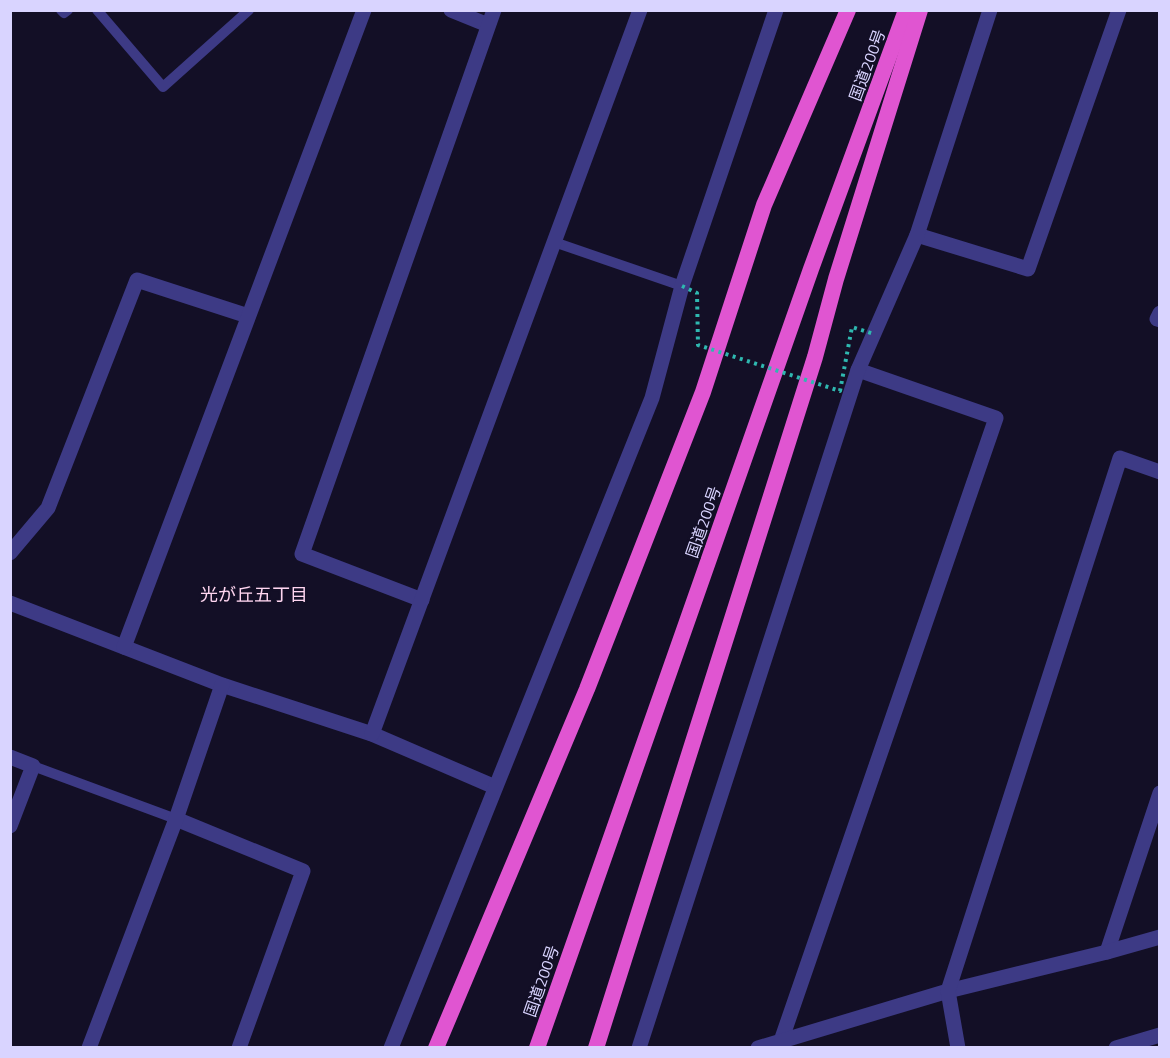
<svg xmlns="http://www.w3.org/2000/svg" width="1170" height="1058" font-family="'Titillium Web','Noto Sans JP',sans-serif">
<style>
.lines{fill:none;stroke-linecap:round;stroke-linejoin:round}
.service{stroke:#3d3a85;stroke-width:10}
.minor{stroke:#3d3a85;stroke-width:15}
.tertiary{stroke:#3d3a85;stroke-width:15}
.trunk{stroke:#e055d1;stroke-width:16}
.path-bridge{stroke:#2fb8b0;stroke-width:4;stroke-dasharray:3 4.5;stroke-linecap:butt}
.labels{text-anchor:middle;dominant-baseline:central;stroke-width:4.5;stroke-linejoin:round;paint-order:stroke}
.street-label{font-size:16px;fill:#d9d4ff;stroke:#130f26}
.neighbourhood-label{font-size:18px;fill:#ffd6f0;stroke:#130f26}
</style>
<rect width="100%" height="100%" fill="#130f26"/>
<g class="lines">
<g class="service">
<path d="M61,10L64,13L68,10"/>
<path d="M97,10L163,87L249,10"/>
<path d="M554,242L682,286"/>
<path d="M33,766L176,819"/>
</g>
<g class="minor">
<path d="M451,10L488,25"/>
<path d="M917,235L1028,269L1119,10"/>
<path d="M1160,313L1157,319L1160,320"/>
<path d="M10,553L48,508L137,280L248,316"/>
<path d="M422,600L302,554L494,10"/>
<path d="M10,603L222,685L372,734L495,787"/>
<path d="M124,647L364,10"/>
<path d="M372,734L640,10"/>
<path d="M10,757L33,766L10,826"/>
<path d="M176,819L303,871L239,1048"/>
<path d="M1107,952L1160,793"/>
<path d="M781,1041L996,418L858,370"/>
<path d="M89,1048L176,819L222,685"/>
<path d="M391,1048L652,398L682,286L776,10"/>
<path d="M639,1048L858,370L917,235L990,10"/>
<path d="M758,1048L948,991L1107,952L1160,937"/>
<path d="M958,1048L948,991L1120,458L1160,472"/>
</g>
<path class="tertiary" d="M1116,1048L1160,1035"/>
<g class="trunk">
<path d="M436,1048L587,689L703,392L764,205L848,10"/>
<path d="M537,1048L811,269L906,10"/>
<path d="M596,1048L815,357L836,279L920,10"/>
</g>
<path class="path-bridge" d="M682,286L697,293L698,345L840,391L852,327L874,334"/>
</g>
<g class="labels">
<g class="street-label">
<text transform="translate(867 65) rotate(-70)">国道200号</text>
<text transform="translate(703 522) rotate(-71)">国道200号</text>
<text transform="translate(541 981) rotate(-71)">国道200号</text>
</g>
<g class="neighbourhood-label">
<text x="254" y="594">光が丘五丁目</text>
</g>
</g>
<rect width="1170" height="1058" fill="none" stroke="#d9d4ff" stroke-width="24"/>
</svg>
